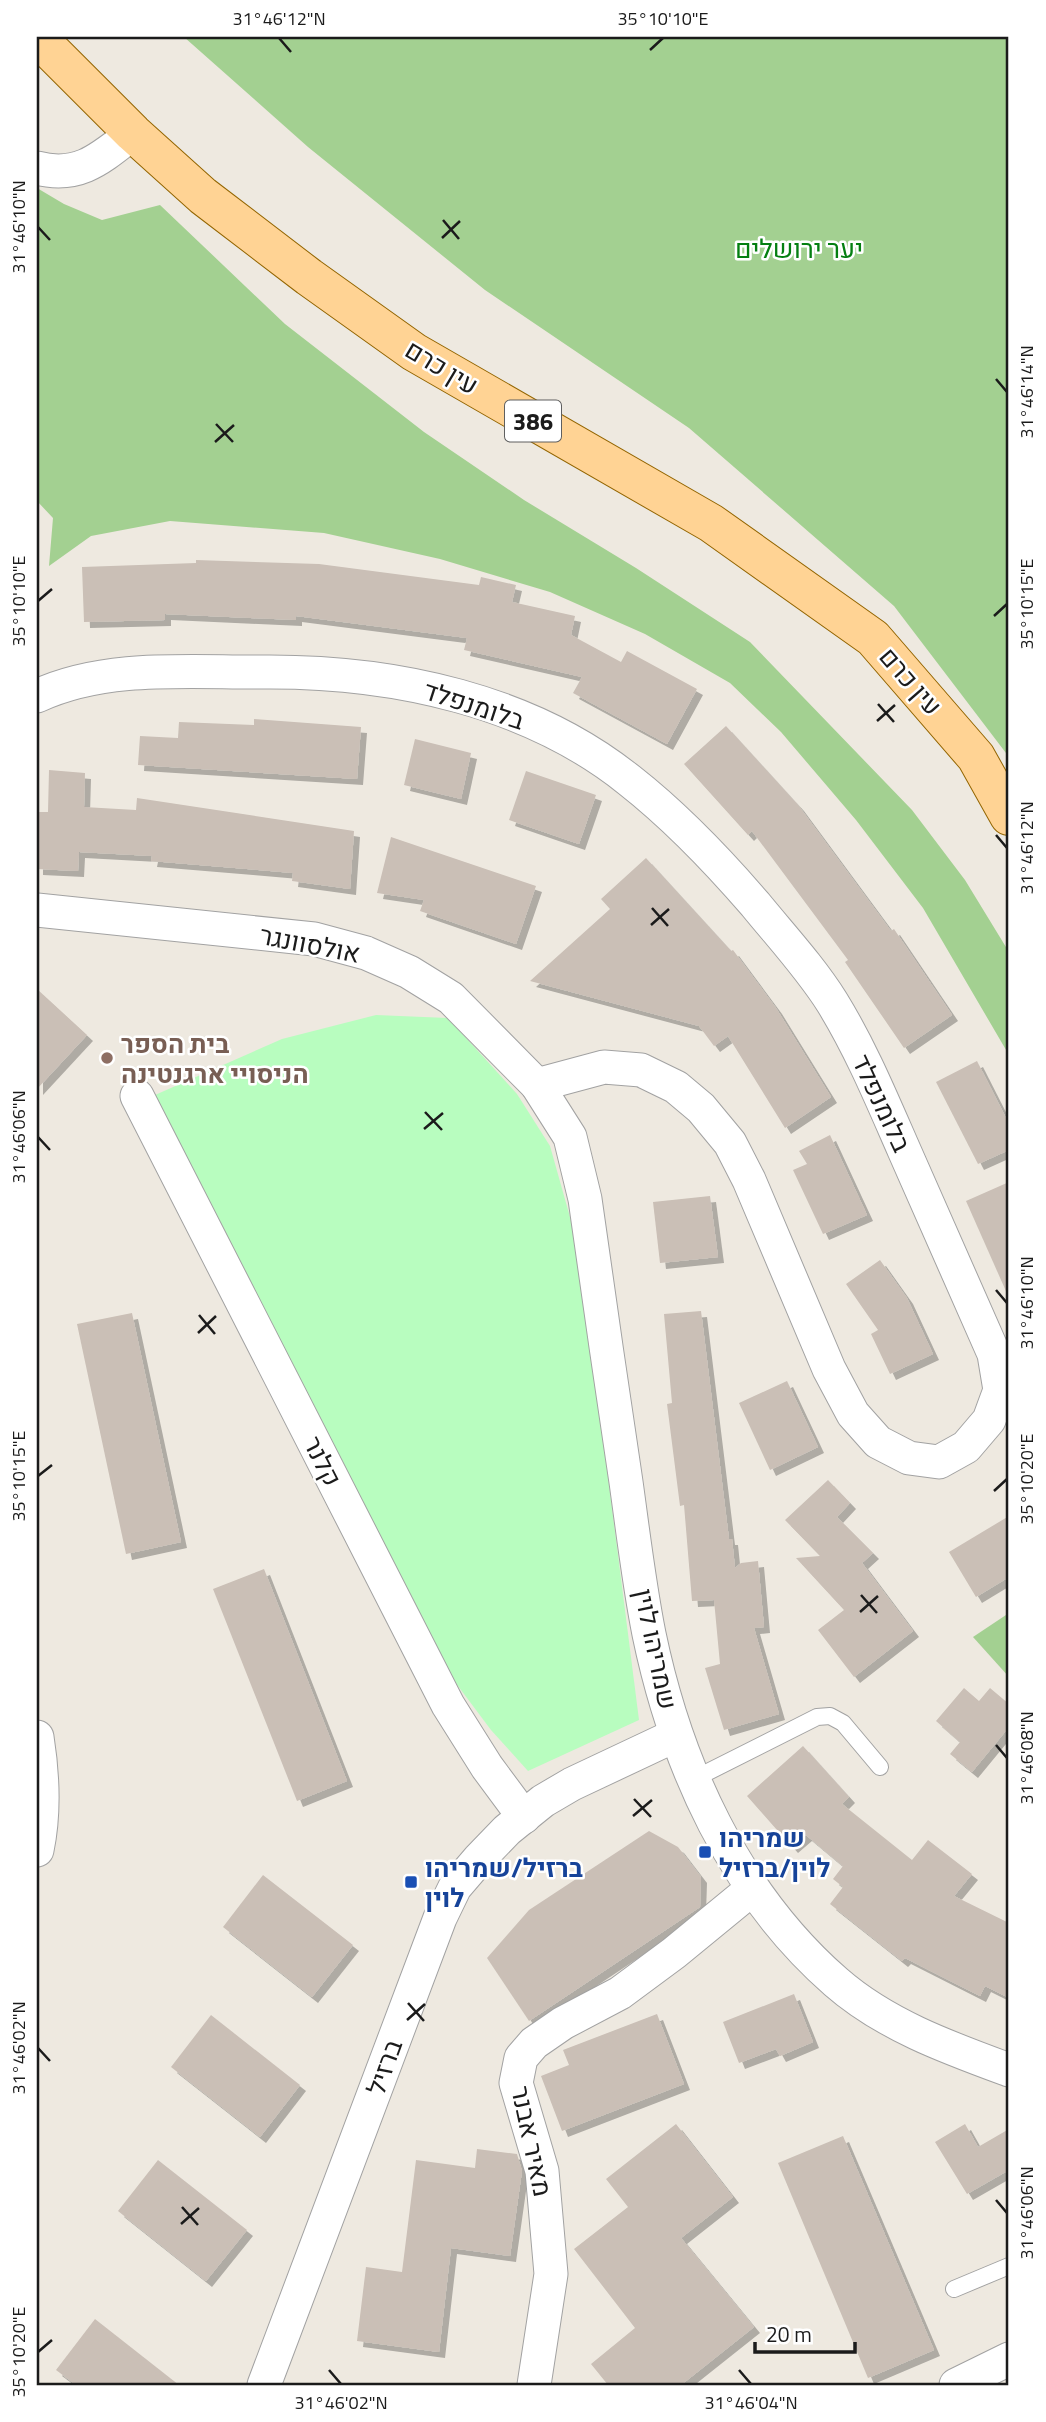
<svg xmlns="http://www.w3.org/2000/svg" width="1046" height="2422" font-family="'Titillium Web',Heebo,sans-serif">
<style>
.forest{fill:#a3d091}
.park{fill:#b8fdbf}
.building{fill:#cabfb6;filter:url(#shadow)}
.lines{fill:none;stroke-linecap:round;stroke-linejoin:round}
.service-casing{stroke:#a2a2a2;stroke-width:18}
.minor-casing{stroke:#a2a2a2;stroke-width:35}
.primary-casing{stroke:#936500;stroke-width:40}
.service{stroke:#fff;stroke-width:16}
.minor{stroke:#fff;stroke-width:33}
.primary{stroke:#ffd394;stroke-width:38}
.ticks{fill:none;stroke:#1b1b1b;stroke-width:2.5}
.education-dot{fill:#8d6e63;stroke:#fff;stroke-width:2.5}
.transit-dot{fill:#1a4fb4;stroke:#fff;stroke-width:2.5}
.labels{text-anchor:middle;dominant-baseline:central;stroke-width:5;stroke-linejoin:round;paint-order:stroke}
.shield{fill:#fff;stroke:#5f5f5f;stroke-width:2}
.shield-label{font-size:24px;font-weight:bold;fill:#1b1b1b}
.park-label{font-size:26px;fill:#047f11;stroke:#fff}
.street-label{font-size:26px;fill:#1b1b1b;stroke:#fff}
.education-label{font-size:26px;font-weight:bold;fill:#785e54;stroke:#fff;text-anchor:start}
.transit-label{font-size:26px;font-weight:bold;fill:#164399;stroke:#fff;text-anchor:start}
.neatline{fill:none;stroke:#1b1b1b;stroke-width:2.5}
.ticks-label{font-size:18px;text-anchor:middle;fill:#1b1b1b}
</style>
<defs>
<filter id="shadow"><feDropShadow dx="6" dy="6" stdDeviation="0" flood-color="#0004"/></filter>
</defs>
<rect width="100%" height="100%" fill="#eee9e0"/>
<g class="forest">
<path d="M184,37H1009V757L894,606L689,428L485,290L308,147Z"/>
<path d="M37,188L64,204L102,220L160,205L285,324L424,432L524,500L636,568L750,642L912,810L965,880L1009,952V1055L923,908L856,820L781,732L730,683L645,634L550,592L440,559L324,533L170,521L91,536L49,566L53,518L37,501Z"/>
<path d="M1009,1613V1677L973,1637Z"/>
</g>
<path class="park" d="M376,1015L448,1018L517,1094L550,1146L579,1249L639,1720L528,1771L491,1730L455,1682L155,1095L282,1039Z"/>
<g class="building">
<path d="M196,560L319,564L479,585L481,577L516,585L512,602L575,616L571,635L621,662L627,651L697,689L667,744L573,693L582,677L464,650L467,638L296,616V620L165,614V620L84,622L82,567L196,563Z"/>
<path d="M254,719L361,727L357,779L138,765L140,736L178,738L179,722L254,725Z"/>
<path d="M726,726L798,805L891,931L894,929L952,1015L904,1048L845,962L848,960L752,831L748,835L684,764Z"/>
<path d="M415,739L471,753L461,799L404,785Z"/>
<path d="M49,770L85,773L84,807L136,810L137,798L354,831L350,889L292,881L293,873L151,861L152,856L79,852L78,871L37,869V812H48Z"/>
<path d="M526,771L596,795L579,844L509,820Z"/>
<path d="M391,837L536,886L516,944L420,911L424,900L377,893Z"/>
<path d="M646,858L731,951L733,950L776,1008L831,1097L785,1128L728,1036L714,1046L699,1026L530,981L610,909L601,899Z"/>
<path d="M37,989L87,1035L37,1089Z"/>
<path d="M977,1061L1009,1124V1150L978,1164L936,1082Z"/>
<path d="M830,1135L867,1215L823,1234L793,1170L807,1164L799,1151Z"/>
<path d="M1009,1182V1298L966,1201Z"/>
<path d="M710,1196L718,1257L660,1263L653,1202Z"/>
<path d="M880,1260L907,1298L933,1354L890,1374L871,1334L878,1330L846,1284Z"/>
<path d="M701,1311L729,1539H732L735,1568L741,1563L758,1561L764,1627L754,1628L779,1714L724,1730L705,1668L720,1664L714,1600L692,1601L684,1505L680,1506L667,1404L672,1403L664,1314Z"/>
<path d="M132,1313L181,1542L126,1554L77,1324Z"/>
<path d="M787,1381L818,1447L770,1470L739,1403Z"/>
<path d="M828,1480L850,1503L837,1517L873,1553L862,1563L913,1631L854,1677L818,1630L844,1610L796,1558L820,1556L785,1520Z"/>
<path d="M1009,1516V1577L976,1597L949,1552Z"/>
<path d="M264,1569L347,1781L297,1801L213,1589Z"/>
<path d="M964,1688L979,1701L990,1688L1009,1704V1727L972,1772L950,1754L960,1742L936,1721Z"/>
<path d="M803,1746L849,1797L842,1804L912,1860L928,1840L972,1874L954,1896L1009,1923V1998L985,1986L980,1996L905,1958L902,1961L830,1904L843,1887L833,1879L843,1866L806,1835L792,1847L747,1796Z"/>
<path d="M649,1831L678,1847L701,1877L700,1907L529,2021L487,1958L529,1910Z"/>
<path d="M263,1875L353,1945L312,1997L223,1927Z"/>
<path d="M794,1994L813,2042L780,2056L776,2049L739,2063L723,2022Z"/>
<path d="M657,2014L684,2084L562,2131L541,2076L569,2065L563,2050Z"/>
<path d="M211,2015L300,2085L260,2137L171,2067Z"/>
<path d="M676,2124L733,2197L681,2238L754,2327L681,2385H608L591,2364L635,2328L574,2249L628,2207L606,2179Z"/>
<path d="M965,2124L978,2147L1009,2129V2170L967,2194L935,2142Z"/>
<path d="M843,2136L934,2350L868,2378L778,2163Z"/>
<path d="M477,2149L517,2154L522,2171L510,2256L451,2248L439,2352L357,2341L366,2267L402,2272L416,2160L475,2168Z"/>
<path d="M158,2160L247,2230L206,2281L118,2211Z"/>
<path d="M95,2319L179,2385H76L56,2370Z"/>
</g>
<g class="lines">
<g class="service-casing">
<g id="service">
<path d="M694,1779L817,1717L830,1716L843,1723L880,1767"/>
<path d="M954,2289L1009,2266"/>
</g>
</g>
<g class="minor-casing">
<g id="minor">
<path d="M37,168C79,179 101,158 133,133"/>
<path d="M37,696C108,663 194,673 270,672C395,672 529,700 629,780C675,816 717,860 755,904C781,936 810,967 832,1002C861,1049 882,1100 904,1150C934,1218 964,1286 994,1354L1000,1390L989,1420L966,1447L939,1462L909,1458L878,1442L853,1414L829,1369L749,1180L730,1143L701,1108L676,1087L641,1070L604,1067L537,1085"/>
<path d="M37,910L314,939L366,953L409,972L451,998L537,1085L570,1137L585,1199C598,1293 612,1388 626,1482C633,1532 639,1584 649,1634C676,1764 734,1893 836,1982C885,2025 949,2048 1009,2070"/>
<path d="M137,1096L448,1705L487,1767L524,1817"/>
<path d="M37,1737C43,1775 45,1812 37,1850"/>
<path d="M264,2385L440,1918L455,1887L479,1859L507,1830L543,1801L572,1784L676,1735"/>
<path d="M534,2385L551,2274L542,2171L516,2083L521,2058L534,2043L563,2023L620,1993L674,1953L752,1889"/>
<path d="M956,2385L1009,2359"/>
</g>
</g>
<g class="primary-casing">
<path id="primary" d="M37,37L133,133L203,196L309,277L414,352L711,523L873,638L976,757L1009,816"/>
</g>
<use href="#service" class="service"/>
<use href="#minor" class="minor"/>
<use href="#primary" class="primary"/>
</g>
<path class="ticks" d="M279,38L291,52M650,50L663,38M443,220L459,239M38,227L50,240M442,238L460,221M996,379L1007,392M216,424L233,442M215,442L234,425M38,601L52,589M994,616L1007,604M878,704L894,722M877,721L895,705M996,835L1007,848M652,908L668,926M651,925L669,909M425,1112L442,1130M424,1129L443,1113M38,1137L50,1150M996,1290L1007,1303M199,1315L215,1334M198,1333L216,1316M38,1476L52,1465M994,1491L1007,1479M861,1595L877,1613M860,1612L878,1596M996,1745L1007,1758M634,1799L651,1817M633,1816L652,1800M408,2003L424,2021M407,2020L425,2004M38,2048L50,2061M996,2200L1007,2213M182,2207L198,2225M181,2224L199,2208M38,2352L52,2340M329,2370L341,2384M739,2370L751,2384"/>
<circle class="education-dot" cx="107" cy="1058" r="7"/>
<g class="transit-dot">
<rect x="698" y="1845" width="14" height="14" rx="3.5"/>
<rect x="404" y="1875" width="14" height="14" rx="3.5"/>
</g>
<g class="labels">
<rect class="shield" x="505" y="400.5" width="56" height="41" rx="5"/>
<g class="shield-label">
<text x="533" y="421">386</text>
</g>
<g class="park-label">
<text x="799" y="248">יער ירושלים</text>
</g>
<g class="street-label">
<text transform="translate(442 367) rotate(31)">עין כרם</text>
<text transform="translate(911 681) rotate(49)">עין כרם</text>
<text transform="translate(474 705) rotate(18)">בלומנפלד</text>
<text transform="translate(310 944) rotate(11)">אולסוונגר</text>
<text transform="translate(882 1103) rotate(65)">בלומנפלד</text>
<text transform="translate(323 1461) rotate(63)">קלנר</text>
<text transform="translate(656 1649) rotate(78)">שמריהו לוין</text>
<text transform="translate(384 2067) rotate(-70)">ברזיל</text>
<text transform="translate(532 2141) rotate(78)">מאיר אבנר</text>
</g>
<g class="education-label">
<text x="121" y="1043">בית הספר<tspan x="121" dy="30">הניסויי ארגנטינה</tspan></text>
</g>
<g class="transit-label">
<text x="719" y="1837">שמריהו<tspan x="719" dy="30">לוין/ברזיל</tspan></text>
<text x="425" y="1867">ברזיל/שמריהו<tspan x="425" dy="30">לוין</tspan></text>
</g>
</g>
<rect width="1046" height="2422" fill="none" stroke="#ffffff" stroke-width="77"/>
<path d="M755 2342v10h100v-10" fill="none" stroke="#1b1b1b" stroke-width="3.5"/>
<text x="766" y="2342" font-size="21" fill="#1b1b1b" stroke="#ffffff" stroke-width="5" paint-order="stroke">20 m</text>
<rect x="38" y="38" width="969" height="2346" class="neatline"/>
<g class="ticks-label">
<text x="279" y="25">31°46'12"N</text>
<text x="663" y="25">35°10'10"E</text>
<text transform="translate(19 227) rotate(-90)" y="6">31°46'10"N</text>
<text transform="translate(1027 392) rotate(-90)" y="6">31°46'14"N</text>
<text transform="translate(19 601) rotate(-90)" y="6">35°10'10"E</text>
<text transform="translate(1027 604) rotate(-90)" y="6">35°10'15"E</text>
<text transform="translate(1027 848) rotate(-90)" y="6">31°46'12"N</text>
<text transform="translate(19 1137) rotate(-90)" y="6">31°46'06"N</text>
<text transform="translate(1027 1303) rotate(-90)" y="6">31°46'10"N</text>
<text transform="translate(19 1476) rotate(-90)" y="6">35°10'15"E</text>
<text transform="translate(1027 1479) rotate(-90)" y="6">35°10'20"E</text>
<text transform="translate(1027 1758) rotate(-90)" y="6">31°46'08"N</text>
<text transform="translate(19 2048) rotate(-90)" y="6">31°46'02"N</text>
<text transform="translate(1027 2213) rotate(-90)" y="6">31°46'06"N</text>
<text transform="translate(19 2352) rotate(-90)" y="6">35°10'20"E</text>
<text x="341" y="2409">31°46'02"N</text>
<text x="751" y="2409">31°46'04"N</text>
</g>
</svg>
